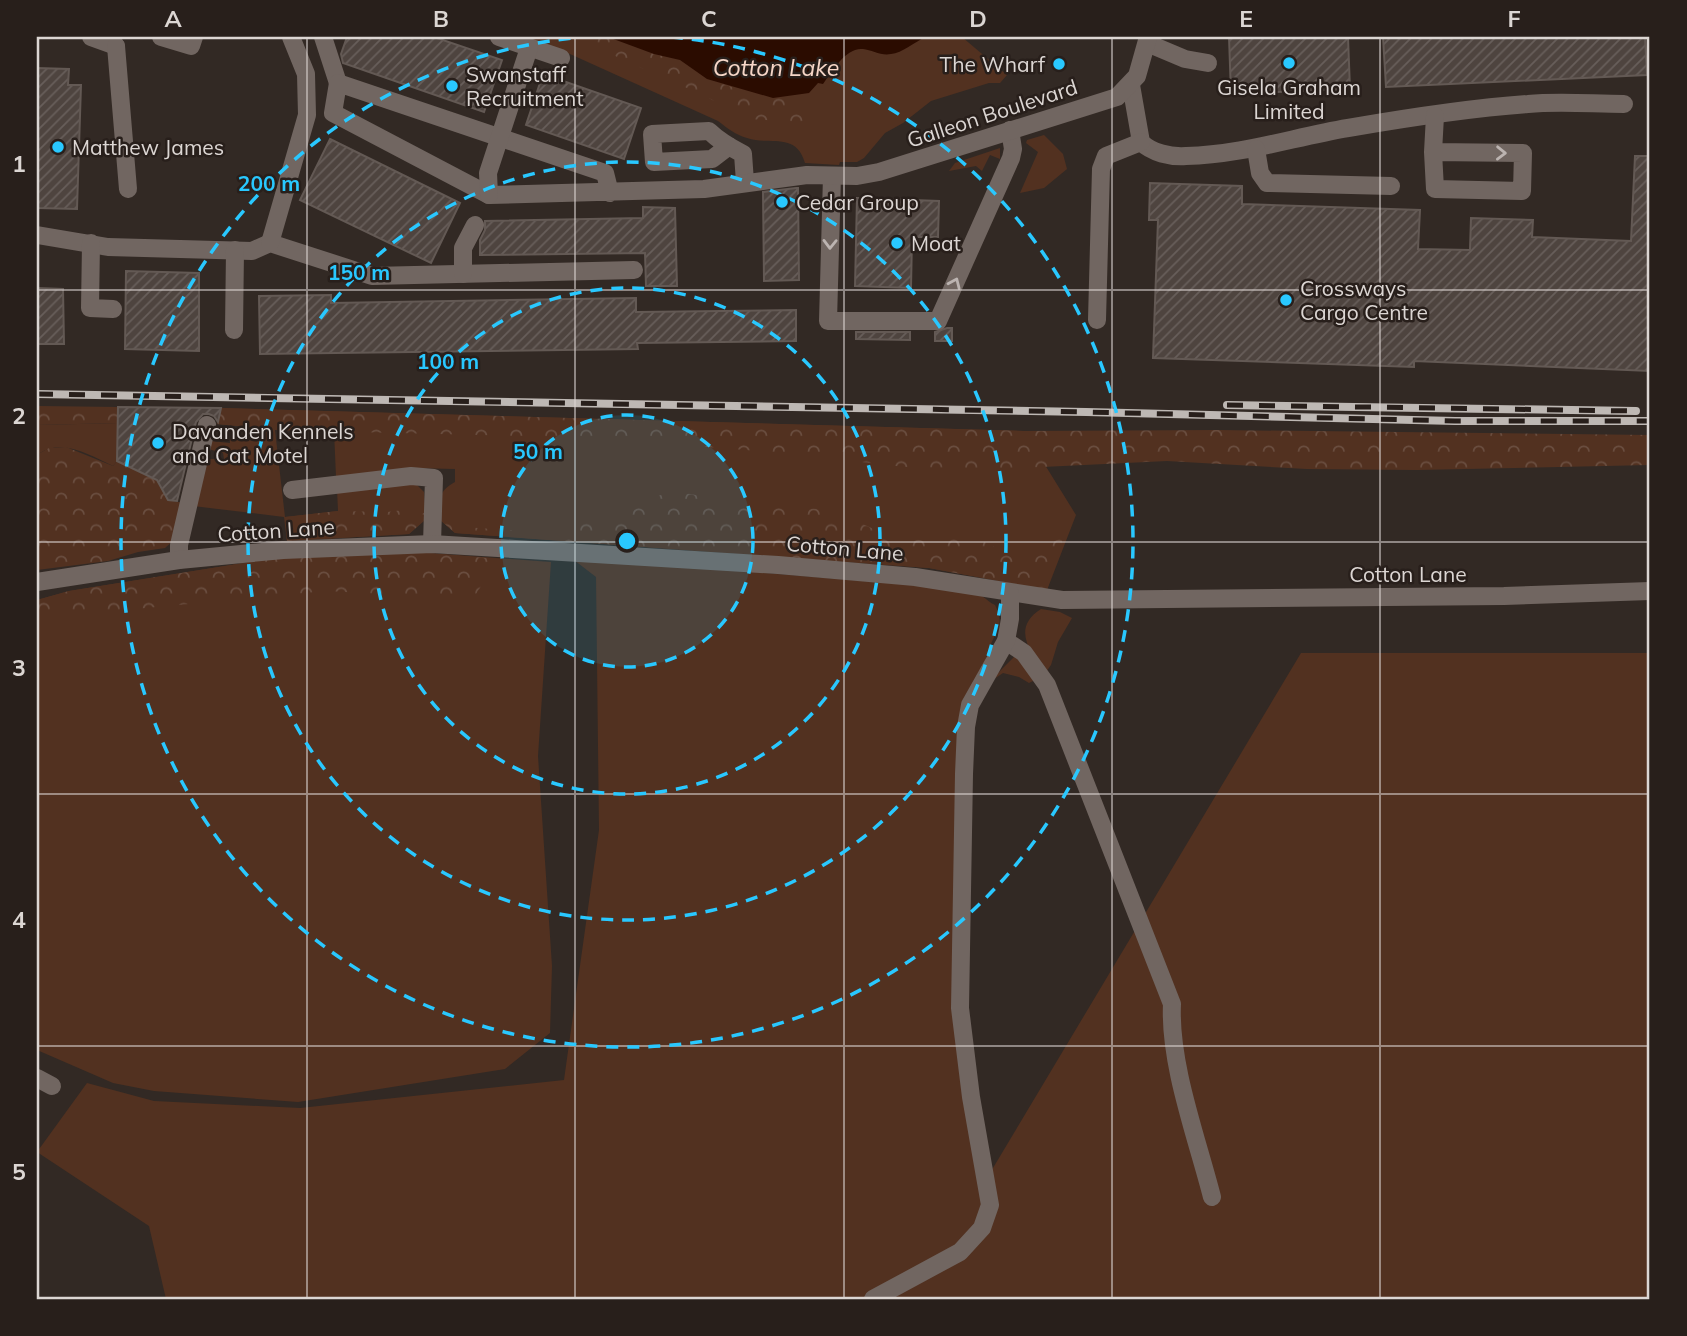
<svg xmlns="http://www.w3.org/2000/svg" width="1687" height="1336" font-family="Mulish,sans-serif">
<style>
.green{fill:#523120}
.forest{fill:url(#forest-crowns)}
.water{fill:#2b0c00}
.building{fill:url(#building-hatch);stroke:#635954;stroke-width:2}
.lines{fill:none;stroke-linecap:round;stroke-linejoin:round}
.minor{stroke:#716661;stroke-width:18}
.rail-casing{stroke:#beb8b4;stroke-width:8}
.rail{stroke:#281f1b;stroke-width:5;stroke-dasharray:16;stroke-linecap:butt}
.oneway{stroke:#bcb4b1}
.grid{fill:none;stroke:#dcd6d3;stroke-width:2;stroke-opacity:0.55}
.ring{fill:none;stroke:#29c8ff;stroke-width:3.5;stroke-dasharray:12 9}
.poi-dot{fill:#29c8ff;stroke:#281f1b;stroke-width:2.5}
.labels{text-anchor:middle;dominant-baseline:central;stroke-width:5;stroke-linejoin:round;paint-order:stroke}
.poi-label{font-size:21px;fill:#dcd6d3;stroke:#281f1b;text-anchor:start}
.street-label{font-size:21px;fill:#dcd6d3;stroke:#281f1b}
.water-label{font-size:23px;font-style:italic;fill:#f6d6c7;stroke:#281f1b}
.centre{fill:#29c8ff;stroke:#281f1b;stroke-width:3.5}
.ring-label{font-size:21px;text-anchor:middle;font-weight:bold;fill:#29c8ff;stroke:#281f1b;stroke-width:5;stroke-linejoin:round;paint-order:stroke}
.neatline{fill:none;stroke:#dcd6d3;stroke-width:2.5}
.grid-label{font-size:23px;text-anchor:middle;font-weight:bold;fill:#dcd6d3}
</style>
<defs>
<pattern id="forest-crowns" width="20" height="18" patternUnits="userSpaceOnUse" patternTransform="scale(1.75)"><rect width="20" height="18" fill="#523120"/><path d="M2 6a3 3 0 1 1 6 0M12 15a3 3 0 1 1 6 0" fill="none" stroke="#6a4e40"/></pattern>
<pattern id="building-hatch" width="6" height="6" patternUnits="userSpaceOnUse" patternTransform="scale(1.75)"><rect width="6" height="6" fill="#4e443f"/><path d="M-1 1l2-2M0 6l6-6M5 7l2-2" fill="none" stroke="#675e5a"/></pattern>
</defs>
<rect width="100%" height="100%" fill="#322924"/>
<g class="green">
<path d="M520,37H962L1007,75L1000,83H989L931,101L903,123L885,133L864,158L857,162H840L839,165L805,163C796,131 770,146 747,138C736,135 727,128 718,121L570,54Z"/>
<path d="M1044,135L1063,154L1067,169L1044,188L1020,193L1038,152L1026,143L1027,140Z"/>
<path d="M1000,148V159L990,155L982,171L976,166L949,171L955,163Z"/>
<path d="M221,408L1024,431L1076,515L1047,590L929,568L455,533L439,519C440,500 437,492 455,482V469L411,468L336,477L334,431L275,430L285,517L338,511L337,489L416,484L424,492L426,519L409,534L287,541L284,517L193,506L205,459H224L223,453L208,449L210,441L230,443V439L261,441L262,428L217,424Z"/>
<path d="M118,423L117,461L113,466C91,456 64,438 40,453L37,467V425Z"/>
<path d="M415,552L551,562L538,756L552,966L550,1033L505,1069L298,1102L154,1091L113,1083L37,1050V600L69,591L269,559Z"/>
<path d="M570,557L937,587C951,589 969,589 982,596C987,599 990,603 995,605C1006,626 995,631 988,651C986,656 986,661 983,667C976,686 961,700 959,721L957,846L981,1188L1301,653H1650V1299H166L149,1226L37,1152L87,1083L154,1101L300,1108L564,1080L599,830L596,577Z"/>
<path d="M1041,609L1060,612L1072,618L1058,642L1051,665L1046,672C1030,652 1011,628 1041,609Z"/>
<path d="M1015,656L1035,680L1029,683L1019,677L1003,673L988,683Z"/>
</g>
<g class="forest">
<path d="M581,37H608L654,54L680,60L707,79L735,88L773,98L799,95L802,104L799,111L805,112L802,127L781,121L750,119L736,113L705,96L619,58Z"/>
<path d="M37,406L118,407V423L37,425Z"/>
<path d="M221,408L1024,431L1218,430L1650,435V465L1417,470L1307,469L1167,461L1002,469L905,467L782,453L658,443L516,436L274,430L217,424Z"/>
<path d="M66,447L113,466L117,461L157,480L168,500L184,503L174,540L165,548L138,552L108,561L37,570V467L40,453L49,448Z"/>
<path d="M667,492L691,494L750,507L829,509L885,534L925,541L974,537L1011,555L1063,538L1047,590L929,568L455,533L439,519L464,527L550,533L617,515Z"/>
<path d="M412,509L426,514V519L409,534L287,541L285,517L338,511L387,512Z"/>
<path d="M415,552L498,559L473,599L327,591L49,617L37,624V600L69,591L269,559Z"/>
</g>
<path class="water" d="M608,37H925C915,42 902,53 891,54C881,56 872,50 863,49C846,47 832,71 823,84L818,83L809,93L773,98L707,79L680,60L654,54Z"/>
<g class="building">
<path d="M347,37H434L502,60L484,112L343,63L341,54Z"/>
<path d="M1229,37H1348L1350,89L1231,94Z"/>
<path d="M1383,37H1645L1647,75L1386,87Z"/>
<path d="M37,68L69,69L68,85H81L77,209L37,208Z"/>
<path d="M543,74L641,108L624,159L526,125Z"/>
<path d="M330,139L460,203L431,263L300,200Z"/>
<path d="M1635,156H1650V371L1414,361V367L1153,358L1158,220H1149L1150,183L1242,186V204L1420,210L1418,249L1470,250L1471,218L1533,220L1532,237L1631,241Z"/>
<path d="M796,188H798L799,280L764,281L763,192Z"/>
<path d="M857,198L939,201L938,237H912L911,288L855,286Z"/>
<path d="M643,207L675,208L677,286H646L645,253L480,255V240L485,230V221L643,218Z"/>
<path d="M126,271L199,273V351L125,349Z"/>
<path d="M37,288L63,289L64,344H37Z"/>
<path d="M331,295V303L636,298V312L796,310V341L637,343L638,349L260,354L259,296Z"/>
<path d="M947,328H952V341H935V332Z"/>
<path d="M856,332H910V340L856,339Z"/>
<path d="M118,407L221,408L218,422L214,416L209,414H203L196,422L177,501L168,500L157,480L117,461Z"/>
</g>
<g class="lines">
<g class="minor">
<path d="M91,37L116,46"/>
<path d="M161,37L191,46L194,37"/>
<path d="M323,37L338,83"/>
<path d="M499,37L561,58"/>
<path d="M1147,43L1185,59L1208,63"/>
<path d="M116,46L128,189"/>
<path d="M1131,85L1141,142C1152,153 1170,157 1186,156C1242,155 1294,137 1348,128C1406,118 1470,108 1528,104C1560,101 1593,104 1624,104"/>
<path d="M729,146L712,159L654,162L652,134L709,131C719,141 730,147 743,154L745,182"/>
<path d="M1256,149L1260,173L1267,183L1391,186"/>
<path d="M1433,152L1523,153L1522,191L1435,189L1433,152L1435,116"/>
<path d="M832,176L828,321H938L1011,158L1013,149L1010,130"/>
<path d="M610,193L605,173L338,83L333,113L489,195L704,189L807,175L857,176L879,172L1117,97L1137,76L1148,37"/>
<path d="M489,195L488,173L529,48"/>
<path d="M37,235L108,247L252,251L270,243L372,276L634,270"/>
<path d="M91,243L90,308L113,309"/>
<path d="M270,243L307,115L306,74L291,37"/>
<path d="M463,274V248L475,225"/>
<path d="M1097,320L1101,169L1106,156L1141,142"/>
<path d="M234,330L235,250"/>
<path d="M292,490L411,476L434,478L432,544"/>
<path d="M179,560V545L207,425"/>
<path d="M37,582L179,560L283,550L432,544L778,565L915,577L1062,600L1504,596L1650,591"/>
<path d="M1006,641L1024,653L1047,685L1172,1004C1169,1064 1197,1138 1212,1197"/>
<path d="M37,1078L52,1086"/>
<path d="M873,1299L960,1252L982,1228L990,1205L971,1097L960,1008L964,774L966,727L970,705L1006,641L1010,619V593"/>
</g>
<g class="rail-casing">
<g id="rail">
<path d="M37,394L1086,412L1455,421H1650"/>
<path d="M1227,405L1636,411"/>
</g>
</g>
<use href="#rail" class="rail"/>
</g>
<defs><path id="oneway-chevron" d="M-2-3.5L2.5 0L-2 3.5" fill="none" stroke-width="1.6" stroke-linecap="round" stroke-linejoin="round" transform="scale(1.75)"/></defs>
<g class="oneway">
<use href="#oneway-chevron" transform="translate(1501 153) rotate(1)"/>
<use href="#oneway-chevron" transform="translate(830 244) rotate(91)"/>
<use href="#oneway-chevron" transform="translate(955 283) rotate(-66)"/>
</g>
<path class="grid" d="M307,37V1299M575,37V1299M844,37V1299M1112,37V1299M1380,37V1299M37,290H1650M37,542H1650M37,794H1650M37,1046H1650"/>
<circle cx="627" cy="541" r="126" fill="#29c8ff" fill-opacity=".12"/>
<g class="ring">
<circle cx="627" cy="541" r="126"/>
<circle cx="627" cy="541" r="253"/>
<circle cx="627" cy="541" r="379"/>
<path d="M671 37A506 506 0 1 1 583 37"/>
</g>
<g class="poi-dot">
<circle cx="1289" cy="63" r="7"/>
<circle cx="1059" cy="64" r="7"/>
<circle cx="452" cy="86" r="7"/>
<circle cx="58" cy="147" r="7"/>
<circle cx="782" cy="202" r="7"/>
<circle cx="897" cy="243" r="7"/>
<circle cx="1286" cy="300" r="7"/>
<circle cx="158" cy="443" r="7"/>
</g>
<g class="labels">
<g class="poi-label">
<text x="1045" y="64" text-anchor="end">The Wharf</text>
<text x="466" y="74">Swanstaff<tspan x="466" dy="24">Recruitment</tspan></text>
<text x="1289" y="87" text-anchor="middle">Gisela Graham<tspan x="1289" dy="24">Limited</tspan></text>
<text x="72" y="147">Matthew James</text>
<text x="796" y="202">Cedar Group</text>
<text x="911" y="243">Moat</text>
<text x="1300" y="288">Crossways<tspan x="1300" dy="24">Cargo Centre</tspan></text>
<text x="172" y="431">Davanden Kennels<tspan x="172" dy="24">and Cat Motel</tspan></text>
</g>
<g class="street-label">
<text transform="translate(992 113) rotate(-18)">Galleon Boulevard</text>
<text transform="translate(276 530) rotate(-4)">Cotton Lane</text>
<text transform="translate(845 548) rotate(5)">Cotton Lane</text>
<text x="1408" y="574">Cotton Lane</text>
</g>
<g class="water-label">
<text x="776" y="67">Cotton Lake</text>
</g>
</g>
<circle cx="627" cy="541" r="10" class="centre"/>
<g class="ring-label">
<text x="269" y="191">200 m</text>
<text x="359" y="280">150 m</text>
<text x="448" y="369">100 m</text>
<text x="538" y="459">50 m</text>
</g>
<rect width="1687" height="1336" fill="none" stroke="#281f1b" stroke-width="77"/>
<rect x="38" y="38" width="1610" height="1260" class="neatline"/>
<g class="grid-label">
<text x="173" y="27">A</text>
<text x="441" y="27">B</text>
<text x="709" y="27">C</text>
<text x="978" y="27">D</text>
<text x="1246" y="27">E</text>
<text x="1514" y="27">F</text>
<text x="19" y="172">1</text>
<text x="19" y="424">2</text>
<text x="19" y="676">3</text>
<text x="19" y="928">4</text>
<text x="19" y="1180">5</text>
</g>
</svg>
